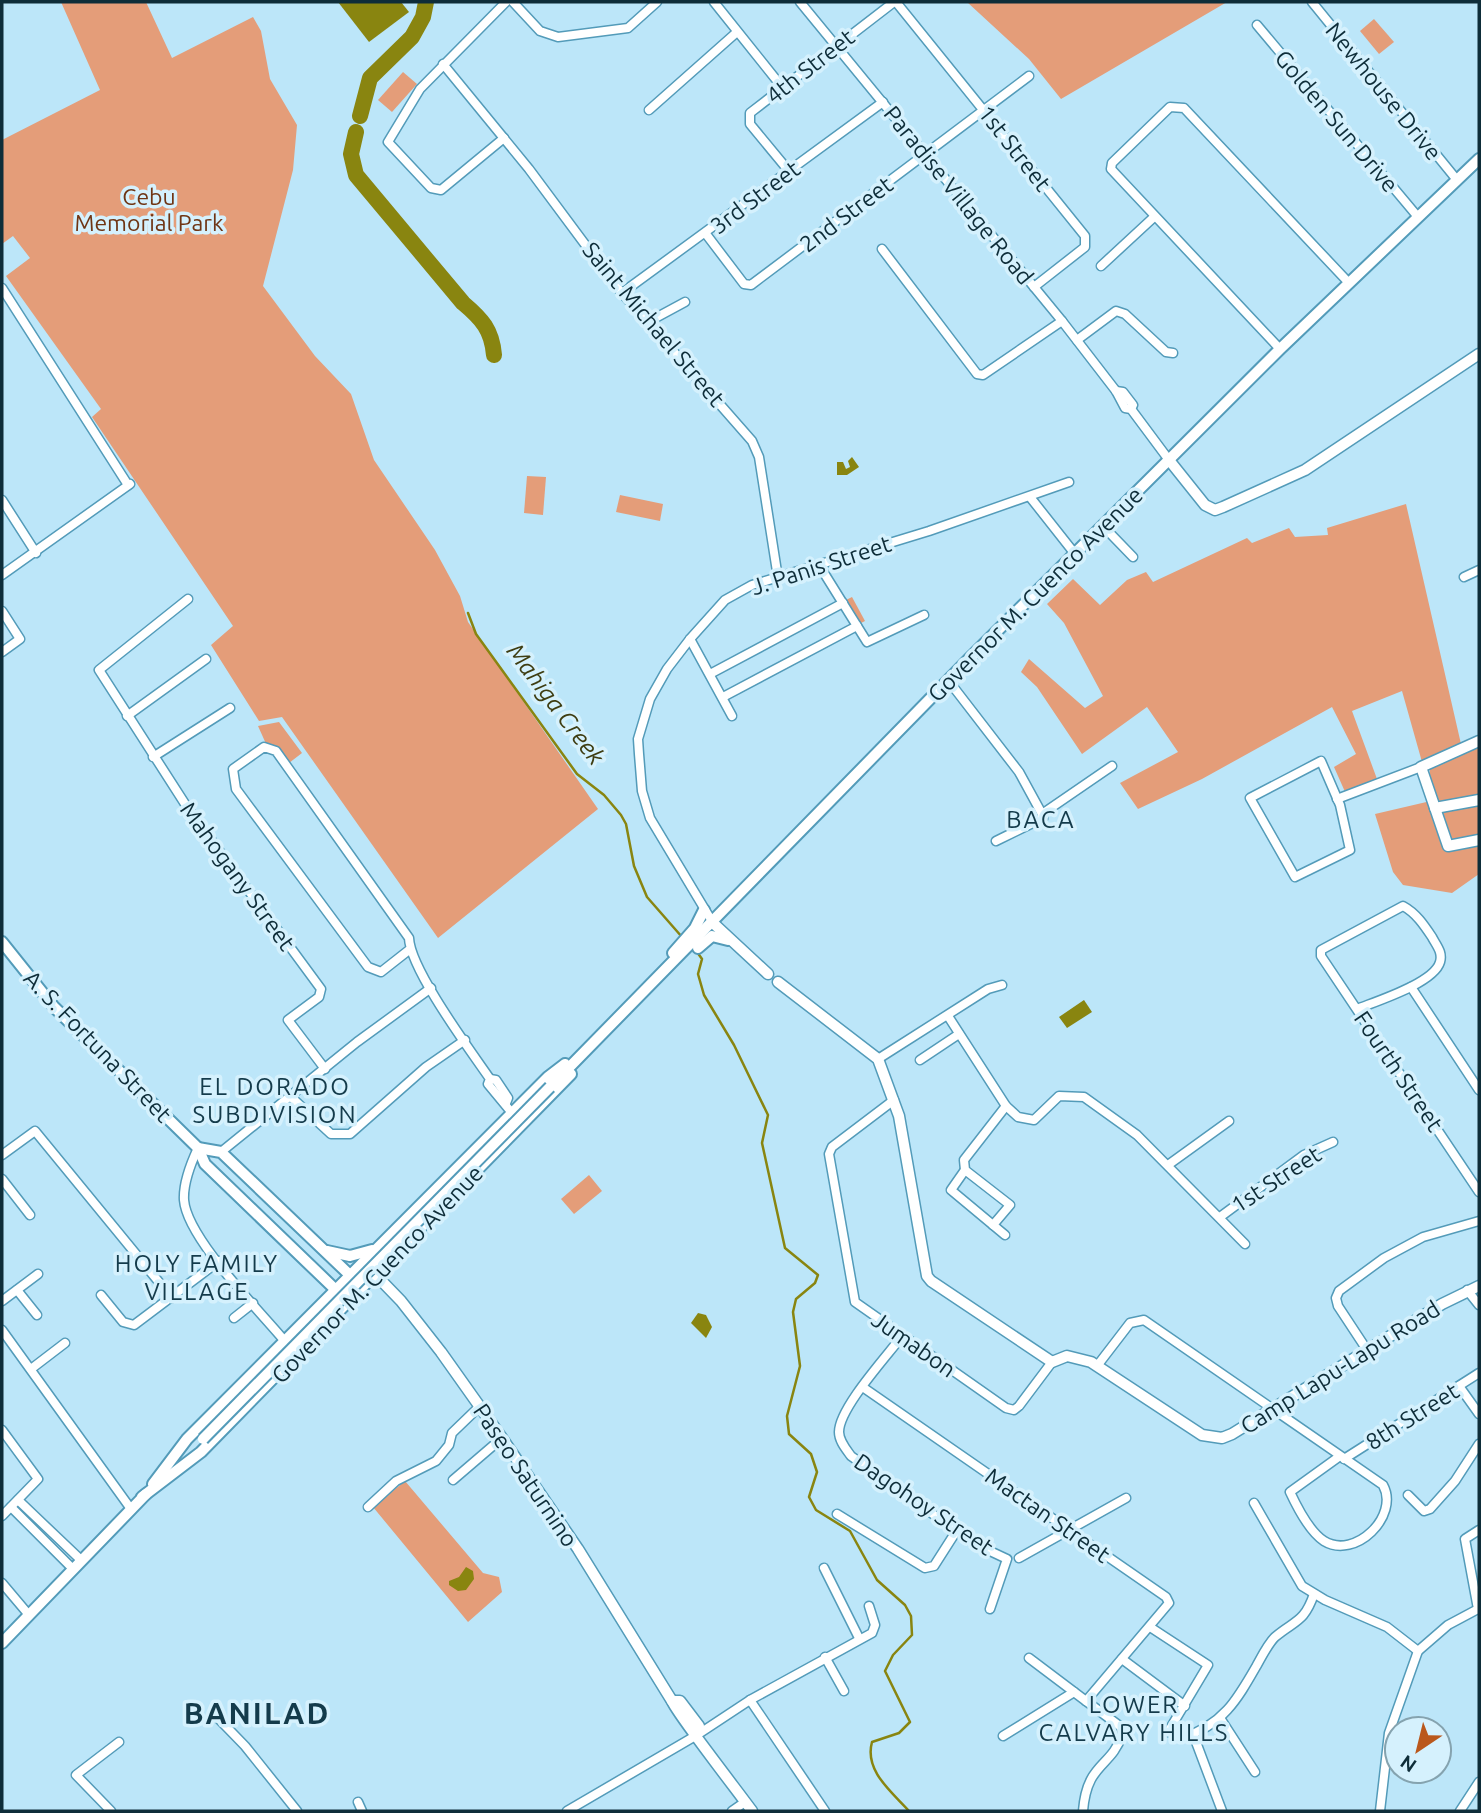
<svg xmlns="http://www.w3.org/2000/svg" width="1481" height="1813" font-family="Ubuntu,sans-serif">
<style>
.green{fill:#e49d79}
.water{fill:#898510}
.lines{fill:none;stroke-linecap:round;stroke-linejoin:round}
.stream{stroke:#898510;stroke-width:2.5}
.river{stroke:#898510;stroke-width:16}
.minor-casing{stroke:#539bb9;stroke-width:11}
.tertiary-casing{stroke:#539bb9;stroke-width:13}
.secondary-casing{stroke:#539bb9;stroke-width:14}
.minor{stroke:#fff;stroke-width:8}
.tertiary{stroke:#fff;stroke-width:10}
.secondary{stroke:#fff;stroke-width:10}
.secondary-bridge-casing{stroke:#539bb9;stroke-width:14;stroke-linecap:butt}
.secondary-bridge{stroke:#fff;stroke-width:10}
.labels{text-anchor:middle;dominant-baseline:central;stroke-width:7;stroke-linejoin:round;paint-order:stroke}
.street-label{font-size:23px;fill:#0e2d39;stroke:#d5f1fd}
.park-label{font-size:23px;fill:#6f3514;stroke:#d5f1fd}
.water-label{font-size:24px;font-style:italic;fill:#3e3d12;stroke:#d5f1fd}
.neighbourhood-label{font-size:24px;letter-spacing:2px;fill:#143b4b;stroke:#d5f1fd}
.district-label{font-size:30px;font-weight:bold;letter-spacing:2px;fill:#143b4b;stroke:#d5f1fd}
</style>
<rect width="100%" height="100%" fill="#bce6f9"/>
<g class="green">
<path d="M61,2H146L172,58L253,17L261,31L270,79L297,125L293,170L263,286L315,356L351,394L374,460L435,550L460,596L468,622L598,809L438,938L282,717L259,721L211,645L233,626L92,417L101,409L6,276L30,258L13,236L2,244V140L100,90Z"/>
<path d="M967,2H1227L1061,99L1029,59Z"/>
<path d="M1374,19L1394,42L1379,54L1360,31Z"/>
<path d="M403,72L417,84L392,112L378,100Z"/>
<path d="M527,476L546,477L543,515L524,513Z"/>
<path d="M620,495L663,504L660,521L616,512Z"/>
<path d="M1406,504L1461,744L1422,762L1402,691L1352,711L1377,779L1346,794L1334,767L1356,754L1332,707L1202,779L1138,809L1120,783L1178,752L1147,707L1082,754L1037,687L1021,672L1029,659L1085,708L1103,696L1064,623L1047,604L1073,579L1100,605L1127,580L1146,572L1153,582L1247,538L1252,543L1289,528L1295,537L1328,535L1327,528Z"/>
<path d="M852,597L865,621L853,627L840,603Z"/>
<path d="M279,722L302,753L289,763L277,747L267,746L258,726Z"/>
<path d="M1479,744V874L1452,893L1403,885L1393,872L1375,814L1435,800L1429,775L1431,765Z"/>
<path d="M589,1175L602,1191L574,1214L561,1199Z"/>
<path d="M405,1481L483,1573L499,1577L502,1592L468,1622L373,1507Z"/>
</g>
<g class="water">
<path d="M338,2H401L409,12L369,42Z"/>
<path d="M852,457L859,467L847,475H837V462H843L846,469L850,467L848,461Z"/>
<path d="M1084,1000L1092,1012L1067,1028L1059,1017Z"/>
<path d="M698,1313L706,1315L712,1327L706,1338L691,1323Z"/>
<path d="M466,1567L473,1571L474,1579L466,1590L458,1591L449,1585V1581L459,1577Z"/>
</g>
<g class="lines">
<g class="stream">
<path d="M468,613L476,634L577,774L604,795L621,815L626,824L634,866L647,897L682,937"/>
<path d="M697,952L702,959L698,974L704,995L734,1045L768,1115L762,1143L785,1248L818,1275L815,1283L796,1299L793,1312L800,1366L787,1416L789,1434L811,1454L817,1472L809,1497L816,1510L850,1531L877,1580L905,1605L911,1616L912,1635L893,1655L885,1671L910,1722L899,1733L872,1742C864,1771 892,1792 909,1811"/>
</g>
<g class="river">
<path d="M360,116L370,78L412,37L423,17L426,2"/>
<path d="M356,132L351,154L356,175L463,303C482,319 492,330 494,355"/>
</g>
<g class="minor-casing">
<g id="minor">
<path d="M513,2L540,31L558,37L628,28L657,2"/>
<path d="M714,2L782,87"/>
<path d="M800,2L1062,321L1116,391L1125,408L1131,409L1169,460"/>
<path d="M896,2L1085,236V247L1034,287"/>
<path d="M1312,2L1457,180"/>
<path d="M1257,25L1418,217"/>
<path d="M443,64L529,169L616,286L752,441L759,457L778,578"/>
<path d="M649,110L737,32"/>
<path d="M504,138L441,190L431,188L388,142L420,89L506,2"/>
<path d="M788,170L750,124V113L894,2"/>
<path d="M706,234L744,284L751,285L1029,76"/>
<path d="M882,249L977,374L983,375L1062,321"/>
<path d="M1101,266L1154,217"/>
<path d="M2,288L128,485"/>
<path d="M626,290L883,102"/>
<path d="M648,322L685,302"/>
<path d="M1077,340L1116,311L1125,314L1166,352L1173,353"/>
<path d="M1280,349L1111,169L1112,163L1170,107L1184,108L1349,283"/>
<path d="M1116,391L1123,392L1133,405L1131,409"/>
<path d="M1030,497L1075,554"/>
<path d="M2,500L36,553"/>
<path d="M1103,526L1133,557"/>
<path d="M819,565L867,642L924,615"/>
<path d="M2,575L130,484"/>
<path d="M1464,577L1479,570"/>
<path d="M188,599L99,670L187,807L321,989L319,997L288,1020L325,1069"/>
<path d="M2,611L20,639L2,652"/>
<path d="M690,639L732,716"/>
<path d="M710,674L843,603"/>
<path d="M948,680L1019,772L1042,814L1043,818L996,841"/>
<path d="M723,697L857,626"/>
<path d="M127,716L206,659"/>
<path d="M153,757L230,708"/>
<path d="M1321,761L1340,805L1350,850L1295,877L1250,798Z"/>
<path d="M1337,799L1421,767"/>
<path d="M1042,814L1112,766"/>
<path d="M713,923L650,818L642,791L639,754L638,739L650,699L667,669L690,639L725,600L752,585L929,531L1069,482"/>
<path d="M409,950L381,972L368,967L236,789L233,769L264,747L276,751L409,938C410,969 470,1050 490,1079L488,1084L512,1113"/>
<path d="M1411,987L1479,1090"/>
<path d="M1357,1009C1377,1001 1434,983 1440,962C1443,952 1436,945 1432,937C1424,925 1416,913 1403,906L1321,950V956L1479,1192"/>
<path d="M948,1016L1006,1106L1018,1117L1034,1120L1059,1096L1084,1097L1137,1135L1245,1244"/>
<path d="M878,1059L988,989L1002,985"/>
<path d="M920,1060L959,1034"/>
<path d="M490,1079L496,1080L508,1098L506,1103"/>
<path d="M291,1097L331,1134H350L426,1067L465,1040"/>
<path d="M894,1100L832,1147L829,1154L855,1302L1006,1408L1014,1410L1019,1406L1052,1362"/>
<path d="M198,1148C191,1163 183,1183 184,1200C187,1239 262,1313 288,1345"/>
<path d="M221,1152L357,1042L431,988"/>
<path d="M2,1155L35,1131L172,1298"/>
<path d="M1168,1165L1229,1121"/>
<path d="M965,1170L951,1190L1005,1235"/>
<path d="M2,1179L30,1215"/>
<path d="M1220,1217L1304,1155L1333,1142"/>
<path d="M993,1225L1010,1205L965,1170L964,1160L1006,1106"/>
<path d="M17,1290L37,1315"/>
<path d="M1467,1290L1479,1305"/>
<path d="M101,1295L123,1322L134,1325L219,1261"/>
<path d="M2,1301L38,1274"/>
<path d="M234,1318L253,1303"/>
<path d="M2,1330L131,1509"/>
<path d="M902,1336C887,1356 839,1408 839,1432C839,1441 846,1449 851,1456L975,1544L1007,1559L990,1609"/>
<path d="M1367,1350L1338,1306L1336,1298L1339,1291L1384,1258L1423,1237L1479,1221"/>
<path d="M1097,1366L1130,1323L1144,1320L1383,1485C1400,1516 1355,1560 1324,1541C1310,1532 1297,1507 1290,1492L1340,1456"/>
<path d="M31,1369L65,1343"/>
<path d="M1459,1386L1479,1414"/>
<path d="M864,1388L1166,1597L1169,1603L1086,1701L1121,1727L1122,1735C1111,1768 1087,1762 1083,1811"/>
<path d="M2,1430L38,1479L2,1516"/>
<path d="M1344,1459L1479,1373"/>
<path d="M453,1480L502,1438"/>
<path d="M1408,1495L1424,1511L1430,1509L1455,1481L1479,1444"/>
<path d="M18,1500L81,1560"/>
<path d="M1254,1503L1302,1586L1325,1600L1387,1627L1418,1651"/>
<path d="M11,1507L73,1569"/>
<path d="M368,1507L396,1481L436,1461L449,1445L452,1433L479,1407"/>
<path d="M837,1514L925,1568L934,1566L957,1530"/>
<path d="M1019,1558L1126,1498"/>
<path d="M824,1568L859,1638"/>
<path d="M2,1583L29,1615"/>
<path d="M1150,1627L1208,1665L1168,1732"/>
<path d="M825,1657L844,1691"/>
<path d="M1029,1658L1086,1701"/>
<path d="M1122,1659L1185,1706"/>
<path d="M750,1700L825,1811"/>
<path d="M213,1713L245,1746L297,1811"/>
<path d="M1220,1718L1255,1772"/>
<path d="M1193,1734L1222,1811"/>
<path d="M1003,1736L1074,1692"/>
<path d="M1182,1738C1223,1725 1237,1700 1257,1665C1262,1656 1268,1644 1275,1637C1295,1620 1304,1623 1314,1594"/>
<path d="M358,1802L362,1811"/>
<path d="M111,1811L76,1775L119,1742"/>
<path d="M567,1811L697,1735L750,1700L872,1633L875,1625L869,1606"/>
<path d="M732,1811L745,1802"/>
<path d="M1380,1811L1389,1733L1418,1651L1448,1625L1478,1609L1465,1539L1479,1530"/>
<path d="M1460,1811L1479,1782"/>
</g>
</g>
<g class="tertiary-casing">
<g id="tertiary">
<path d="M1169,460L1205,505L1215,510L1223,507L1305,470L1479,354"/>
<path d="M1479,741L1421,767L1448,846L1479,840"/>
<path d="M1435,808L1479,800"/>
<path d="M713,923L768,974"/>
<path d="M778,982L878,1059L899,1116L927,1276L931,1281L1052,1362L1067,1356L1091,1362L1202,1435L1222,1438L1232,1434L1442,1304L1479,1286"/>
<path d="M371,1270L401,1301L441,1352L502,1438L578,1549L672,1701C673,1708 742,1797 752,1811"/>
<path d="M672,1701H680L699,1726L697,1735"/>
</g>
</g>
<g class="secondary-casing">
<g id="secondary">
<path d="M2,942L54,1007L198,1148L205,1164L339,1293"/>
<path d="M698,948L712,936L728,940"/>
<path d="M673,953L695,928L704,910"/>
<path d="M550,1087L969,659L1280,349L1479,159"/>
<path d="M198,1148L221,1152L354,1279"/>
<path d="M327,1251L350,1256L372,1250"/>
<path d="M153,1484L187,1439L548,1077L565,1064"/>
<path d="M142,1497L201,1452L571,1074"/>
<path d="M2,1643L146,1494"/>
</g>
</g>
<use href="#minor" class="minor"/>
<use href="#tertiary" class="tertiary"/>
<use href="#secondary" class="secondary"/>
<g class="secondary-bridge-casing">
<path id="secondary-bridge" d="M203,1439L550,1087"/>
</g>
<use href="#secondary-bridge" class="secondary-bridge"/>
</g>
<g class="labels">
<g class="street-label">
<text transform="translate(810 66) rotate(-38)">4th Street</text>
<text transform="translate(1384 91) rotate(51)">Newhouse Drive</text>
<text transform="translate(1337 121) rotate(50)">Golden Sun Drive</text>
<text transform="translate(1015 148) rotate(52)">1st Street</text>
<text transform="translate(959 195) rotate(51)">Paradise Village Road</text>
<text transform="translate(755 197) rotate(-37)">3rd Street</text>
<text transform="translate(846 214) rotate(-37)">2nd Street</text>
<text transform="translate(654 324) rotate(50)">Saint Michael Street</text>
<text transform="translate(821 565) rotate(-18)">J. Panis Street</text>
<text transform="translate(1035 594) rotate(-45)">Governor M. Cuenco Avenue</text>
<text transform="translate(238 876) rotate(54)">Mahogany Street</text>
<text transform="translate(98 1046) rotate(46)">A. S. Fortuna Street</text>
<text transform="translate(1399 1071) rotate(56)">Fourth Street</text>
<text transform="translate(1276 1179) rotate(-33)">1st Street</text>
<text transform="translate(377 1274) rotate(-46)">Governor M. Cuenco Avenue</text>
<text transform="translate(914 1344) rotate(35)">Jumabon</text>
<text transform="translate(1340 1367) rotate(-32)">Camp Lapu-Lapu Road</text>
<text transform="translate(1412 1416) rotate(-32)">8th Street</text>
<text transform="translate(526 1475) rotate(56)">Paseo Saturnino</text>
<text transform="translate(924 1504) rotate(34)">Dagohoy Street</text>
<text transform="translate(1048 1515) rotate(35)">Mactan Street</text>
</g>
<g class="park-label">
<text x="149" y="196">Cebu<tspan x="149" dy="26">Memorial Park</tspan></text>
</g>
<g class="water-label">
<text transform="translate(556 704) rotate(53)">Mahiga Creek</text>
</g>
<g class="neighbourhood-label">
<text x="1041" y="819">BACA</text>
<text x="275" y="1086">EL DORADO<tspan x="275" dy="28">SUBDIVISION</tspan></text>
<text x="197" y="1263">HOLY FAMILY<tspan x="197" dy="28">VILLAGE</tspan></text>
<text x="1134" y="1704">LOWER<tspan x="1134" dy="28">CALVARY HILLS</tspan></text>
</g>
<g class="district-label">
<text x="257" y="1713">BANILAD</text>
</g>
</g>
<rect width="1481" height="1813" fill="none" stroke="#0e2d39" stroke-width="7"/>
<g transform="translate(1418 1750) rotate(215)"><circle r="33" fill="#d5f1fd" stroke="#85a3af" stroke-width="2"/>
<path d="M0-5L12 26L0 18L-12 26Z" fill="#ba581c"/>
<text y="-10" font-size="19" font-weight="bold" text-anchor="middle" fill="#0e2d39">N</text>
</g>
</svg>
